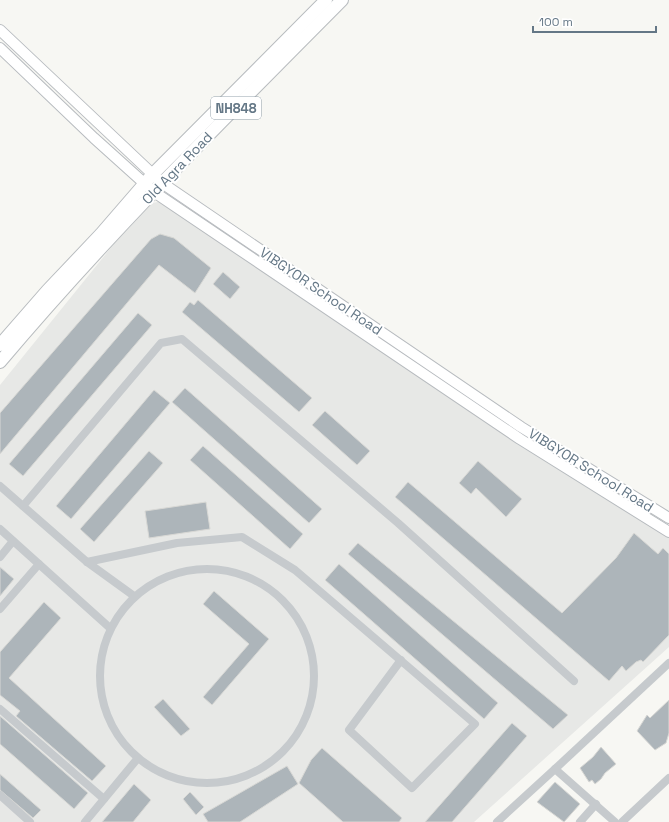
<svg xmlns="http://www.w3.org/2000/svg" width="669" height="822" font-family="'Space Grotesk',sans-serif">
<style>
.built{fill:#e7e8e6}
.building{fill:#adb5ba;stroke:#d8d8d5}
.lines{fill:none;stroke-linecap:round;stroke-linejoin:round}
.major-casing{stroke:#b7bbbf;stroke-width:12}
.highway-casing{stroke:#b8bcbf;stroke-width:14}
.minor{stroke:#c6cacd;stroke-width:8}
.major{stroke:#fff;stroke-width:10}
.highway{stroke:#fff;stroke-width:12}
.labels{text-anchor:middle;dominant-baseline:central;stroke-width:4;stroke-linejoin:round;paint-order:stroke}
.shield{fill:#fff;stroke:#92a0aa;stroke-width:1}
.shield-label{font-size:13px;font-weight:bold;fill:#647786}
.street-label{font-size:14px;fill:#647786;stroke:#fff}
</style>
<rect width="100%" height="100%" fill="#f7f7f3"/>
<path class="built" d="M162,201L176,203L194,212L466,401L669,530V647L474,822H0V385L143,208L153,203Z"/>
<g class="building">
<path d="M160,234L174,238L211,268L195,293L159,265L0,454V413L151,239Z"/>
<path d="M223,272L240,287L230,299L213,284Z"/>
<path d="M198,300L312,398L299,412L182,312L190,302L194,305Z"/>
<path d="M138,313L152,325L23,476L9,464Z"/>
<path d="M185,388L322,509L309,523L172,402Z"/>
<path d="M154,390L170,403L71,519L56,506Z"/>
<path d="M325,411L370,451L357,465L312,425Z"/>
<path d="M203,446L303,534L290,549L190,460Z"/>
<path d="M149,451L163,463L94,542L80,529Z"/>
<path d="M478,461L522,499L506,517L476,488L471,494L459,483Z"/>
<path d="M408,482L562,613L616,558L634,533L658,554L663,548L669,554V635L643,662L641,660L636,662L626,671L622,666L609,681L395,497Z"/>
<path d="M206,502L210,529L149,538L145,511Z"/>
<path d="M358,543L568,715L553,729L348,554Z"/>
<path d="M339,564L498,703L484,719L325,580Z"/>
<path d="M0,567L14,579L0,596Z"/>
<path d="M214,591L269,639L212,705L203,697L249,644L203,604Z"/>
<path d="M44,602L61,618L9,678L106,766L92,781L16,716L20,711L0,695V652Z"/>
<path d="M163,699L190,729L181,736L154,707Z"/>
<path d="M669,700V733L666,743L655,750L637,731L647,715L650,718Z"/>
<path d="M0,716L88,793L74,809L0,744Z"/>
<path d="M512,723L527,736L452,822H425Z"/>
<path d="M601,747L616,764L605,773L601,779L595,784L592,780L589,782L580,768L593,757Z"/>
<path d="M322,748L402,818L399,822H343L299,783L311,760Z"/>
<path d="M287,766L298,784L240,822H208L203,814Z"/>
<path d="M0,774L41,810L33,818L0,790Z"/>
<path d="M555,782L580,804L564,822L537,802Z"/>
<path d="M134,784L151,800L133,822H102Z"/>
<path d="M190,792L204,807L196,815L183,799Z"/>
</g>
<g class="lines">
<g class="major-casing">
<g id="major">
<path d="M0,30L162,183L521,427L669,518"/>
<path d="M0,48L94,138L154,192L520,439L669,532"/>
</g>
</g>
<g class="highway-casing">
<g id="highway">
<path d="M0,345L47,291L101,234L152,175L326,0"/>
<path d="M0,362C107,235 225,118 342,0"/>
</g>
</g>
<g class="minor">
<path d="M0,486L87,562L134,596"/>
<path d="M23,506L161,343L182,339L398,523L574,681"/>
<path d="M0,529L110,628"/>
<path d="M0,557L13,541"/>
<path d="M87,562L177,543L242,537L295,570L475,724L412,788L349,730L401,660"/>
<circle cx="207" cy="676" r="107"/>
<path d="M0,609L39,564"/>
<path d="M0,709L104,799"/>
<path d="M555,769L669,663"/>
<path d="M0,795L30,822"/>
<path d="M85,822L138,758"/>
<path d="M497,822L555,769L615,822"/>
<path d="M580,822L596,804"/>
<path d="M622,822L669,778"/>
</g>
<use href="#major" class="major"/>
<use href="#highway" class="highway"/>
</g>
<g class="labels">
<rect class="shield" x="211" y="97" width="50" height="22" rx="3"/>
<g class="shield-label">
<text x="236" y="108">NH848</text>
</g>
<g class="street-label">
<text transform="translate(177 168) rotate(-46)">Old Agra Road</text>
<text transform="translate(321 291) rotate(34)">VIBGYOR School Road</text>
<text transform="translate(591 470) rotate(32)">VIBGYOR School Road</text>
</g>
</g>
<path d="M533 26v6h123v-6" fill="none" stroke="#647786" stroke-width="2"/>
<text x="539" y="26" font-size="12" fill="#647786" stroke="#ffffff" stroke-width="3" paint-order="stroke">100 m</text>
</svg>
